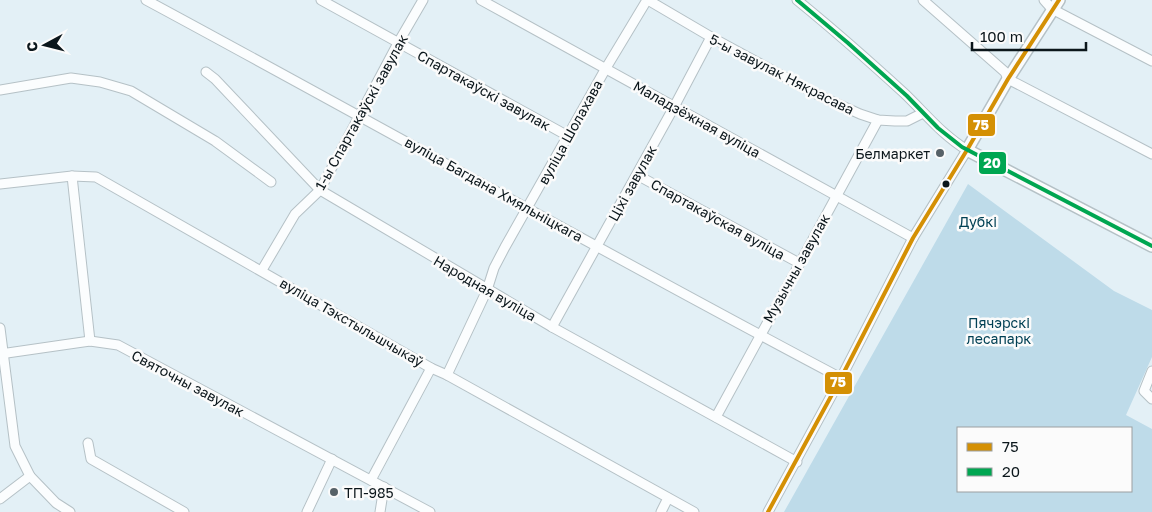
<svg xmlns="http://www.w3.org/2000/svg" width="1152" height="512" font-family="'Golos Text',sans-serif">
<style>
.green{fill:#bedbe9;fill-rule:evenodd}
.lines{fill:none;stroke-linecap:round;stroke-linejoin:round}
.minor-casing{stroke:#b5c1c6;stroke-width:11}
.major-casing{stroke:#b5c1c6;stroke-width:14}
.minor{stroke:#fbfdfe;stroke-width:9}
.major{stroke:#fbfdfe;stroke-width:11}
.bus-1-casing{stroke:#fbfbfb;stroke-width:8}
.bus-2-casing{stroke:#fbfbfb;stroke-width:8}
.bus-1{stroke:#d49004;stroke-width:4}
.bus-2{stroke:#00a651;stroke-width:4}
.poi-dot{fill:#576268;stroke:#fbfbfb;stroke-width:2}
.bus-dot{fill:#0b161b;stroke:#fbfbfb;stroke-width:2}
.labels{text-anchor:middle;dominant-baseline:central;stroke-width:5;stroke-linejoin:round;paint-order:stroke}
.street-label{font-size:14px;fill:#0b161b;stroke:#fbfbfb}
.poi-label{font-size:14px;fill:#0b161b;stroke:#fbfbfb;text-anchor:end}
.park-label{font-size:14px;fill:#004054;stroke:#fbfbfb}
.line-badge{stroke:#fbfbfb;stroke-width:2}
.badge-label{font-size:14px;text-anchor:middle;font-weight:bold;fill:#fff}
</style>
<rect width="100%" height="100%" fill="#e3f0f6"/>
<path class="green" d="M968,184L1114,291L1152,310V357L1126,415L1152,429V512H784ZM1131,428V491H958V428Z"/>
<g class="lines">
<g class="minor-casing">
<g id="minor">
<path d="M146,0C378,125 608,255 841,378"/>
<path d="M321,0L568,136"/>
<path d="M481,0L913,238"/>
<path d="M648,0L711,37L816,94L860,114L878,120L895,121H907L923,113"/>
<path d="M923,0L1005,72L1008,79L1152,154"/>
<path d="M1044,0L1052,9L1152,61"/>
<path d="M206,72L215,79L320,190L552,327L797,462"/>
<path d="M0,90L71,78L100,82L131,91L215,141L271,182"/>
<path d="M637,175L799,263"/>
<path d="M72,176L90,341"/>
<path d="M0,184L72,176L96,177L431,368L447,375L694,512"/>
<path d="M262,270L295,214L320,190L398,43L423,0"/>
<path d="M552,327L674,107L711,37"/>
<path d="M0,328L15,446L30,476L56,503L70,512"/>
<path d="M0,354L90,341L118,345L430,512"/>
<path d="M1152,371L1144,391L1152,399"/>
<path d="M447,375L487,290L494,268L505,247L606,68L647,0"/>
<path d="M716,417L878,120"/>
<path d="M88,443L91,459L184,512"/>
<path d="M371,480L431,368"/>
<path d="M0,499L30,476"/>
<path d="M307,512L332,459"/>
<path d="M380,512L384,487"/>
<path d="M661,512L668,498"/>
<path d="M768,512L841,378L913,238L967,150C942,135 925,113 904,93C869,61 834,30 797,0"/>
</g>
</g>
<g class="major-casing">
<path id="major" d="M1059,0L1008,79L967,150L1152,246"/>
</g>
<use href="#minor" class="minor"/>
<use href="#major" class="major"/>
<g class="bus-1-casing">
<path id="bus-1" d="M768,512L841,378L913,238L967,150L1008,79L1059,0"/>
</g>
<g class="bus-2-casing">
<path id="bus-2" d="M797,0L848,43L907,96L938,128L962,147L1152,246"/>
</g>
<use href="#bus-1" class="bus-1"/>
<use href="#bus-2" class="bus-2"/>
</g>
<g class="poi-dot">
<circle cx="940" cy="153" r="5"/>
<circle cx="334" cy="492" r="5"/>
</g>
<circle class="bus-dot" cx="946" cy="184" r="4.5"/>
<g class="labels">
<g class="street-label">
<text transform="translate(782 74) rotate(27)">5-ы завулак Някрасава</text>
<text transform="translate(484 90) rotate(29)">Спартакаўскі завулак</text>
<text transform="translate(361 112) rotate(-61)">1-ы Спартакаўскі завулак</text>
<text transform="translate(697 119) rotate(29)">Маладзёжная вуліца</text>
<text transform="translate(570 132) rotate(-61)">вуліца Шолахава</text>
<text transform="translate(632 183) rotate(-61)">Ціхі завулак</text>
<text transform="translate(494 189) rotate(29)">вуліца Багдана Хмяльніцкага</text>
<text transform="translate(718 219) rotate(29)">Спартакаўская вуліца</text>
<text transform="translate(796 268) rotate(-61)">Музычны завулак</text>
<text transform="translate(485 288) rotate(30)">Народная вуліца</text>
<text transform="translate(352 322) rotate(30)">вуліца Тэкстыльшчыкаў</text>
<text transform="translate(188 383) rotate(28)">Святочны завулак</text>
</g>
<g class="poi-label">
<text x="930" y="153">Белмаркет</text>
<text x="344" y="492" text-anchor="start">ТП-985</text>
</g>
<g class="park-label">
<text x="978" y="221">Дубкі</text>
<text x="999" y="322">Пячэрскі<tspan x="999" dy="16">лесапарк</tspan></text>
</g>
</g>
<g class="line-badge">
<rect x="967" y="113" width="29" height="24" rx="5" fill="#d49004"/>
<rect x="978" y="151" width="29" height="24" rx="5" fill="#00a651"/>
<rect x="824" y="371" width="29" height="24" rx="5" fill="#d49004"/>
</g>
<g class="badge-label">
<text x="981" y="130">75</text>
<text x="992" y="168">20</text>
<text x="838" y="387">75</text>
</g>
<rect x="957" y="427" width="175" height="65" fill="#fbfbfb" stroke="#9b9fa1"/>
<rect x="967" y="443" width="25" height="8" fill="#d49004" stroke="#9b9fa1"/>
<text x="1002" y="452" font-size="15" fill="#0b161b">75</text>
<rect x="967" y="468" width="25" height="8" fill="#00a651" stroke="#9b9fa1"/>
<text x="1002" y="477" font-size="15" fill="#0b161b">20</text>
<g transform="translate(45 45) rotate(263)" stroke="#fbfbfb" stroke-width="4" paint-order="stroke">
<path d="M0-4L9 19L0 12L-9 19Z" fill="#0b161b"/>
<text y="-8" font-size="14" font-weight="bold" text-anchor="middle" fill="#0b161b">С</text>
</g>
<path d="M972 42v8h114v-8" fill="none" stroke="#0b161b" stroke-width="2.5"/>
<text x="980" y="42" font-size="15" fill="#0b161b" stroke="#fbfbfb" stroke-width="4" paint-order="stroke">100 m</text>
</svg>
